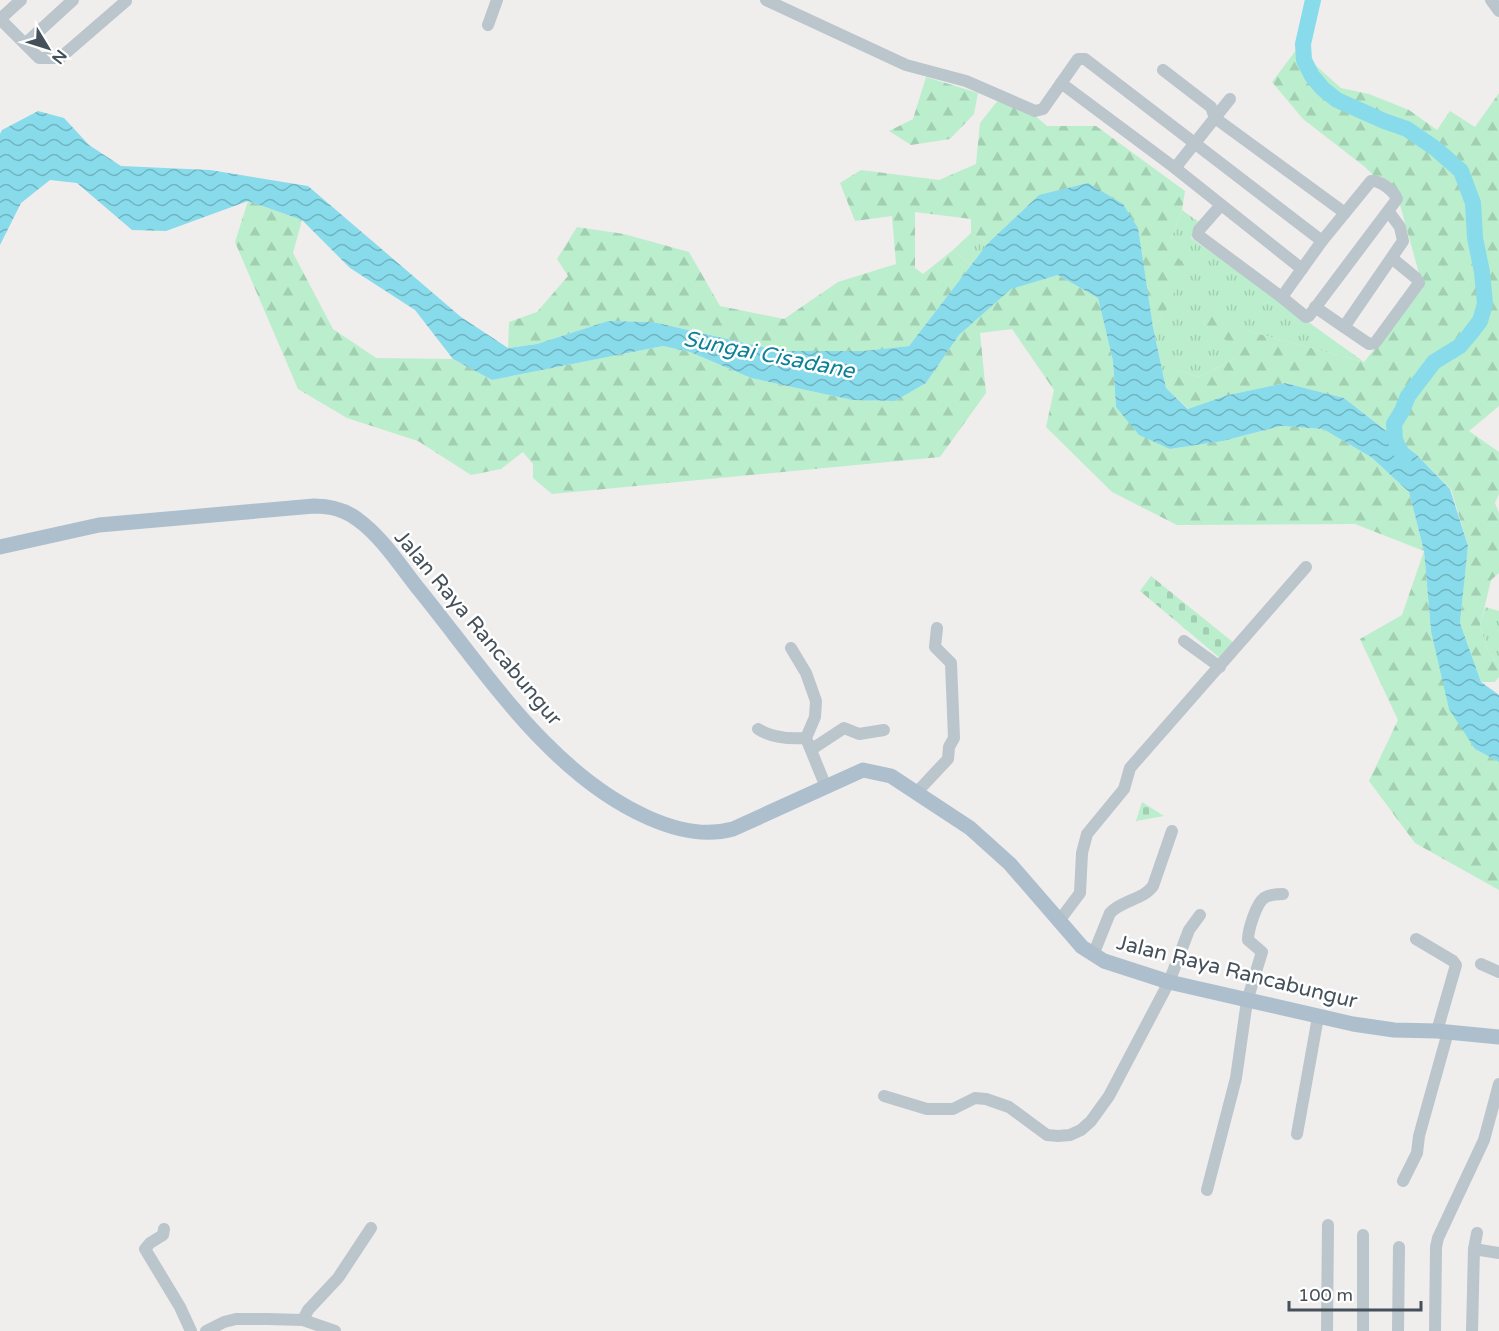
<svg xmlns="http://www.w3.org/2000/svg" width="1499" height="1331" font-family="'Varela Round',sans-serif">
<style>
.grass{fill:url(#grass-tufts)}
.forest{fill:url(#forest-firs)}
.cemetery{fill:url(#cemetery-stones)}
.water{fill:url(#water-waves)}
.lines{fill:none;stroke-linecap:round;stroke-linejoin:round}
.river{stroke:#88dbeb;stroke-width:16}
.minor{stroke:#bbc5cc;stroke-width:12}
.major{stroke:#adbecc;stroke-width:15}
.labels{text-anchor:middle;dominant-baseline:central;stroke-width:5;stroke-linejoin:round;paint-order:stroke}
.street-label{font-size:21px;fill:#45515a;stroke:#fff}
.water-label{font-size:22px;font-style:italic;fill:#0d8297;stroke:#fff}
</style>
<defs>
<pattern id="grass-tufts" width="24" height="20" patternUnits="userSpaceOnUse" patternTransform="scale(1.5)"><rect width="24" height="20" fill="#bec"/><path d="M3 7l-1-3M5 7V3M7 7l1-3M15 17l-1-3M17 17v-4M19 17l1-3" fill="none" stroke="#a2ceb1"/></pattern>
<pattern id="forest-firs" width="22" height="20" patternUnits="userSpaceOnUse" patternTransform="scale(1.5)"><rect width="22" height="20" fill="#bec"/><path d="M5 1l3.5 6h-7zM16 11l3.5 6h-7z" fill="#a2ceb1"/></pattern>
<pattern id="cemetery-stones" width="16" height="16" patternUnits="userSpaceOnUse" patternTransform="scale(1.5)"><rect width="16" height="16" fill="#bec"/><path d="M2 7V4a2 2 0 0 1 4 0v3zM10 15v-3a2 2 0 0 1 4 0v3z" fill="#a2ceb1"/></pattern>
<pattern id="water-waves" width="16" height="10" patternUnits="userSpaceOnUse" patternTransform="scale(1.5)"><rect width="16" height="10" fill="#88dbeb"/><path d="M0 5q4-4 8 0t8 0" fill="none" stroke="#71b4c1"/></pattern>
</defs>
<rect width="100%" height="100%" fill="#f0eded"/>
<g class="grass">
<path d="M1182,210L1200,223L1191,238L1364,362L1251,332L1211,309L1203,323L1241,351L1236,358L1199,377L1178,370L1166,388L1153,327L1164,315L1168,247Z"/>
<path d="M971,233L988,243L971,265L953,250Z"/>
<path d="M1485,607L1499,611V665L1488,651L1480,626Z"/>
</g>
<g class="forest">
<path d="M1297,49L1341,88L1369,94L1409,110L1437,130L1450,111L1475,127L1499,93V406L1469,431L1499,452V494L1495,503L1499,513V573L1491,580L1480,626L1488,651L1499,665V677L1495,682H1481L1460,623L1468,546L1451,489L1417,455L1344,398L1285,383L1228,395L1189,409L1166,388L1178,370L1199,377L1236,358L1240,351L1203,323L1211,308L1251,332L1364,362L1423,288L1399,201L1365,167L1303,119L1272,82Z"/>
<path d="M926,77L978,93L974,114L950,139L911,145L889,131L913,119Z"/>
<path d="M999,99L1020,103L1047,126H1096L1185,191L1182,210L1168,247L1186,266L1164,315L1153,327L1137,228L1039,195L988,243L971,233V219L915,212V268L923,274L953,250L971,265L909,346L863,351H780L653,322L608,321L537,344L508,348L509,322L537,312L568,276L557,259L577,227L624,234L689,252L720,306L784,319L838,282L896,264L892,216L855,221L840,183L861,170L939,180L976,164L980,123Z"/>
<path d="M248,201L302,220L293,253L333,329L376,358L453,359L492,380L663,346L690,352L751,378L852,400L895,401L926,383L959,335L1011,288L1058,275L1098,298L1113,361L1116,407L1170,449L1223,441L1281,426L1323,429L1371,457L1409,492L1424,551L1431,631L1475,749L1499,762V890L1415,843L1369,781L1398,720L1360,639L1402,615L1424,551L1355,524L1177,525L1112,492L1046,427L1054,390L1012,329L980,333L986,393L940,457L552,494L533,478V464L523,452L501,469L471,475L418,441L347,418L298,389L235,242Z"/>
</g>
<g class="cemetery">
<path d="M1151,576L1234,643L1221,659L1140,591Z"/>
<path d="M1142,802L1164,816L1136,821Z"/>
</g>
<path class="water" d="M38,111L64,118L89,145L121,166L210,170L308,186L461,317L508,348L537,344L608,321L653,322L780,351H863L909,346L988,243L1039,195L1088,183L1123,204L1138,228L1153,327L1166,388L1188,409L1228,395L1285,383L1344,398L1417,455L1450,489L1468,546L1460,623L1481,682L1499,695V762L1475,749L1449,709L1431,631L1424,551L1409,492L1371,457L1323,429L1281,426L1223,441L1170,449L1139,435L1116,407L1113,361L1098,298L1058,275L1011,289L959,335L926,383L895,401L852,400L751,378L690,352L663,346L492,380L453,359L415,310L350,268L302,220L248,201L166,231L132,230L77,183L50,180L21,203L0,245V134L2,130Z"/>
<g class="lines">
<path class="river" d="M1313,0L1303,44L1304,60L1312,76L1323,89L1337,100L1384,121L1407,129L1436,149L1461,171L1473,203L1475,238L1482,272L1485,304L1480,321L1470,334L1460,346L1434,362L1408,396L1402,411L1394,424L1395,440L1404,458"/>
<g class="minor">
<path d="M766,0L906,65L966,81L1035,111L1043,109L1078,59H1085L1322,241"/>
<path d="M1491,0L1499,11"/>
<path d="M0,19L39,58H60L126,1"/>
<path d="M0,19L21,0"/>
<path d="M488,25L497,0"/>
<path d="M25,44L73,0"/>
<path d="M1163,70L1211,107L1215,118L1345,213"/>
<path d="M1061,83L1175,168L1302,269"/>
<path d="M1175,168L1230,99"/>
<path d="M1371,181C1380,180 1394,191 1397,199L1309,316L1306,317L1284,299V294L1322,241Z"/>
<path d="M1221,205L1199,230L1198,235L1284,299"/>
<path d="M1315,307L1344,327L1403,241L1400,227L1389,212"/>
<path d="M1344,327L1369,344L1375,343L1419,283L1416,278L1393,259"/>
<path d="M1184,641L1220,667"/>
<path d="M791,648L806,673L816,701L815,717L806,738L826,787"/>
<path d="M758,729C772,738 790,739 806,738"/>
<path d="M812,749L844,728L859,734L884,730"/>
<path d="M917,792L948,759L949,747L954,738L951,663L935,647L937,628"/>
<path d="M1059,921L1080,893L1082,853L1087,834L1124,789L1130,768L1306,567"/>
<path d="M1416,939L1453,961L1456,965L1437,1031"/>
<path d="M1093,955L1110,913C1122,900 1143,900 1153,886L1172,831"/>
<path d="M1481,964L1499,972"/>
<path d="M884,1096L927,1109H953L975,1098L986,1099L1009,1107L1047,1135L1058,1136L1070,1135L1081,1130L1091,1121L1109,1096L1169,982L1189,930L1200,915"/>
<path d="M1297,1134L1318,1017"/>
<path d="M1403,1181L1417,1153L1419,1136L1448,1032"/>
<path d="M1207,1190L1236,1078L1247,1001L1262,952L1248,940C1248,930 1256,904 1264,898C1270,894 1277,894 1283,894"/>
<path d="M164,1229L163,1235L150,1243L145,1249L180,1307L191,1331"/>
<path d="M1363,1235V1331"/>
<path d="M1474,1249L1499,1253"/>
<path d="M303,1320L308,1310L338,1278L371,1228"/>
<path d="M206,1331L224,1322L236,1319H267L303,1320L335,1331"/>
<path d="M1327,1331L1328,1225"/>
<path d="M1398,1331L1399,1247"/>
<path d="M1435,1331L1436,1247L1438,1238L1484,1140L1499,1084"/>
<path d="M1472,1331L1474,1249L1477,1233"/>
</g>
<path class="major" d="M0,547L99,525L314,506C330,506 344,509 357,519C381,536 399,564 417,587C484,669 549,774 649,818C676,830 704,837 733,829L863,770L891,776L970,828L1010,864L1082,947L1104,961L1169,982L1353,1024L1394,1030L1437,1031L1499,1037"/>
</g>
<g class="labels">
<g class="street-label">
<text transform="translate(478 628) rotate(50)">Jalan Raya Rancabungur</text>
<text transform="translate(1237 972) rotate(14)">Jalan Raya Rancabungur</text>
</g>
<g class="water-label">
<text transform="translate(769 355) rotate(11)">Sungai Cisadane</text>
</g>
</g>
<g transform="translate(48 48) rotate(128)" stroke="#ffffff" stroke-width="4.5" paint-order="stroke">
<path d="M0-4.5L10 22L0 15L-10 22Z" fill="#45515a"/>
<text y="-9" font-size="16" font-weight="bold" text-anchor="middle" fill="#45515a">N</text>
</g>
<path d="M1289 1301v9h132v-9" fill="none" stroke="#45515a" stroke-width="3"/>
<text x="1298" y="1301" font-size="18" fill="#45515a" stroke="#ffffff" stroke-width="4.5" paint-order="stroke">100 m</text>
</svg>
